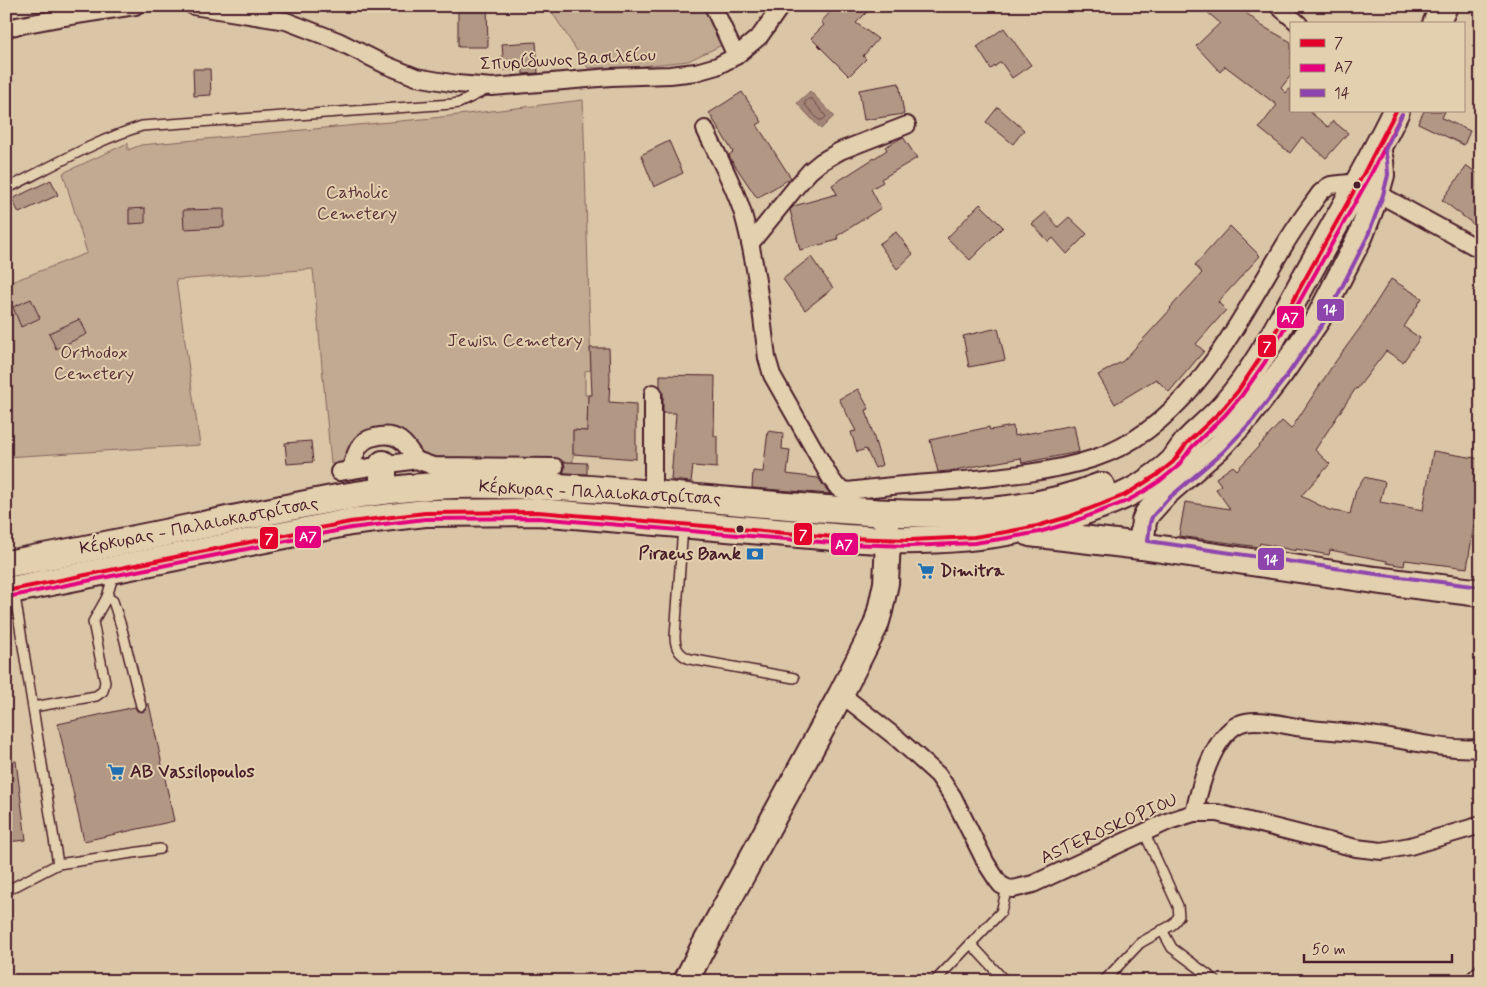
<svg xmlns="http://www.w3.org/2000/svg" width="1487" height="987" font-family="Mynerve,sans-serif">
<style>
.green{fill:#c2aa92;stroke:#86645e}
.water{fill:#a28577;stroke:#7f5c59}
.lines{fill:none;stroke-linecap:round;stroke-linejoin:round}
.shore{stroke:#6d4849;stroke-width:1}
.building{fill:#b19784;stroke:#4a1f2b}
.lane-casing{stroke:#4a1f2b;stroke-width:12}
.street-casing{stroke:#4a1f2b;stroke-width:20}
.secondary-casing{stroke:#4a1f2b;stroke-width:28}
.primary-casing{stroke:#4a1f2b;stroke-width:30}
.lane{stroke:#e3d0ae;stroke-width:9}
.street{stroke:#e3d0ae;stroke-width:16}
.secondary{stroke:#e3d0ae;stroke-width:24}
.primary{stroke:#e3d0ae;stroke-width:26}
.bus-1-casing{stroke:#e3d0ae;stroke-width:8}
.bus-2-casing{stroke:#e3d0ae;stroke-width:8}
.bus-3-casing{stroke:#e3d0ae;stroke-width:8}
.bus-1{stroke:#e4002b;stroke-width:4}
.bus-2{stroke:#e5007d;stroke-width:4}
.bus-3{stroke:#8e44ad;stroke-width:4}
.bus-dot{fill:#4a1f2b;stroke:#e3d0ae;stroke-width:2}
.labels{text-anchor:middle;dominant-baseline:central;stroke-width:4;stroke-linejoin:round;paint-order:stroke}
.street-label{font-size:18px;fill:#4a1f2b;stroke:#e3d0ae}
.park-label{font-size:18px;fill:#5c343a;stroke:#e3d0ae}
.poi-label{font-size:18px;font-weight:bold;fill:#4a1f2b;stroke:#e3d0ae;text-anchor:start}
.line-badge{stroke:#e3d0ae;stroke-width:2}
.badge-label{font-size:14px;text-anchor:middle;font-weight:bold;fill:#fff}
</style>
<rect width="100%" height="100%" fill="#dac6a6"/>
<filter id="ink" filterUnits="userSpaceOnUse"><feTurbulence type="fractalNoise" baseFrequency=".02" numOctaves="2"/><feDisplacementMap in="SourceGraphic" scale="10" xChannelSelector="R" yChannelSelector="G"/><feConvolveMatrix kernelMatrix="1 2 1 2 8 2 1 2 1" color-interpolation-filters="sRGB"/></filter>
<g filter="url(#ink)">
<g class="green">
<path d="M548,6H705L722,45L688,61L633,67L588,68Z"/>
<path d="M583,100L591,370L585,371V395H588L587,431L573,430V462L417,456L389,432L349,462L331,464L313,269L176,280L200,445L6,457V284L87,253L63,173L128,143V150L141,145L433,118Z"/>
</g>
<path class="water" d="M810,91L834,116L821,129L797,103Z"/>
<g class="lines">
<path class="shore" d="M809,99H812L825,115L826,117L822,120H819L805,105V102Z"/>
</g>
<g class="building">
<path d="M458,6H487L488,47H458Z"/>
<path d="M836,6H873L856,23L878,39L863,56L866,59L849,76L811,38L824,25L821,22Z"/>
<path d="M1200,6H1238L1262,26L1291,42V75L1281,88L1286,93L1291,87V111H1309L1328,127L1333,121L1348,133L1326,158L1302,137L1290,153L1259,128L1277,105L1225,66L1220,72L1196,46L1220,23Z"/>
<path d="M1004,28L1031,65L1012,78L1001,62L991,69L977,47Z"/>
<path d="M536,42L538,73L523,74V69L504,70L502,44Z"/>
<path d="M193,69H210L211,95L194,96Z"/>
<path d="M899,83L904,114L864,120L859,90Z"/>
<path d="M742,92L762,122L757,125L791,178L757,198L730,158L729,155L733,152L709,113Z"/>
<path d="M998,107L1024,130L1013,144L986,122Z"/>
<path d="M1424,111H1445L1442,118L1470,131L1464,145L1418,123Z"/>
<path d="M903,137L917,158L881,179L883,182L871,189L881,208L837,236L838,240L800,250L790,210L794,206L837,194L832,185L887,150L885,147Z"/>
<path d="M669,141L683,173L654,187L641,155Z"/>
<path d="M1467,166L1481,176V230L1442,200Z"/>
<path d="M51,180L58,195L19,213L12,199Z"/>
<path d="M980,204L1003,227L970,260L947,238Z"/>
<path d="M145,208V223L129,224V209Z"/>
<path d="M224,209V227L184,229L183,210Z"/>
<path d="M1046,212L1058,227L1069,217L1087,234L1067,254L1053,238L1049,242L1032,224Z"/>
<path d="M1230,226L1260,256L1218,302L1226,310L1196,344L1204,351L1169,392L1156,379L1115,404L1098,375L1123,361L1171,309L1170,308L1202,273L1195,265Z"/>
<path d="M896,232L913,254L897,269L879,244Z"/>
<path d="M811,257L833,288L805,310L783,279Z"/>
<path d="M1391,279L1422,298L1404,327L1420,338L1403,362L1386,351L1357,389L1356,388L1315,450L1330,464L1301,496L1329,510L1350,514L1356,490L1364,477L1385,482L1380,502L1423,510L1433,451L1481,459V482L1467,568L1405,560L1404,566L1387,563V561L1330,550L1329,555L1296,549V551L1260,543L1259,547L1179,536L1185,502L1230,509L1216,489L1221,485L1216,478L1233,466L1237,470L1282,421L1291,429L1333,365L1360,328Z"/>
<path d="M31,299L40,318L21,327L13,307Z"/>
<path d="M80,319L87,334L56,349L49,333Z"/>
<path d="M998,328L1005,360L969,367L963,336Z"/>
<path d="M590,348H609L610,379L609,402L636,404V459L573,454V430L587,431L588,395H592Z"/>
<path d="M660,375L715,376L714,436H717V468L693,466L691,482L671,480L676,413H663V393L660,386Z"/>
<path d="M858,389L869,409L866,410L882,465L875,468L866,449L857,452L851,432L856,431L839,399Z"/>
<path d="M1074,425L1079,452L1022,463L1021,458L949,471L938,472L930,440L989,427L990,430L1013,426L1014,436Z"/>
<path d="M768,431L783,433L782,449L790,450L787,474L818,478L830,494L752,488L753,471L763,472Z"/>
<path d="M311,441L313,462L287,464L285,443Z"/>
<path d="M564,462L587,463V474L563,473L565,468Z"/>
<path d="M147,704H149L174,821L84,841L58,724L135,707L137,711L142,712L146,710Z"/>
<path d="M16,761L26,840L6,842V762Z"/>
</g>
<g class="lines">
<g class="lane-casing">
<g id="lane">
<path d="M6,189C51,167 94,141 142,126L452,104L459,103L488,89"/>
<path d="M683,527L675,636C675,648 679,655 690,659L794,678"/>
<path d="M107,597L113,601L122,629L141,706"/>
<path d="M33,707L96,696L103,691L105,682L93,622L107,597L114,573"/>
<path d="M58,864L160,849"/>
<path d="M6,891L58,864L14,590"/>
<path d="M1162,930L1172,948L1215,980"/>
<path d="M971,944L1005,981"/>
<path d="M935,981L1001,912L1007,888"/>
<path d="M1104,981L1140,943L1172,925L1179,916L1178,906L1144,832"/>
</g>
</g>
<g class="street-casing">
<g id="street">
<path d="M193,6L286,21L338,41L386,65L416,77L457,84L492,87L611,77L670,75L696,72L717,66L736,56L760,36L781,6"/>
<path d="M713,6L736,56"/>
<path d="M1278,6L1299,24"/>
<path d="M6,28L64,17L135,6"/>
<path d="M705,129C718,157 734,184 743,214C756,260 761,310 767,358L772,375L831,479L838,488L848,491"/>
<path d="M1377,193L1481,250"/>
<path d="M750,244L796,187L810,171L821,162L840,151L907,125"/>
<path d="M653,393V495"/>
<path d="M350,469C353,462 355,454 359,447C363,441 369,438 375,437C397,431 406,443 416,460"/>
<path d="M339,472L416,460L433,466L555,467"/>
<path d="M846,511L848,491C880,487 911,484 942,482C994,477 1046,474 1095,458C1188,427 1237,324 1284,246C1295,227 1308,210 1320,193L1327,187L1331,185L1359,182"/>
<path d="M841,694L898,739L938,775L953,797L986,863L997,880L1001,885L1007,888L1013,889L1033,884L1169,821L1194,813H1217L1356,848L1382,851L1410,846L1481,825"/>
<path d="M1194,813C1200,786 1212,737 1239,724C1256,716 1285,726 1303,728C1325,731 1348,732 1371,735C1407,740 1445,751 1481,748"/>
<path d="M1473,981L1481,973"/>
</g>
</g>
<g class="secondary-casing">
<g id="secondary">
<path d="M1141,546L1144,521L1147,514L1165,494L1218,448L1248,416L1281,373L1318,319L1361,235L1377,193L1382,175L1381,161L1378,149"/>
<path d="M686,981L701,951L841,694L876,625L880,611L886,583L888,540L886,521"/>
</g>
</g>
<g class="primary-casing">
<g id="primary">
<path d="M1436,24L1444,6"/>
<path d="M383,464V491"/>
<path d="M1030,533L1141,546L1375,580L1481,593"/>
<path d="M6,564C90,549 173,531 257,514C323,500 387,487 455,485C565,483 678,497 788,506C892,514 1002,525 1101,486"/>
<path d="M6,591L350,522L425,513L538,512L846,538C930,544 1019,539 1098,506C1112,501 1127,495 1140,487C1151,480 1164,471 1173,462C1178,456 1182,449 1187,443C1199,430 1214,419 1225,406C1260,366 1283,318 1308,273C1338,219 1369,167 1396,111"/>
</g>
</g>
<use href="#lane" class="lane"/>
<use href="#street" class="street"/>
<use href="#secondary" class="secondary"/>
<use href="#primary" class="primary"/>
<g class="bus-1-casing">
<path id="bus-1" d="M6,591L350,522L425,513L538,512L846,538L910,540L974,537L1006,532L1037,526L1068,517L1125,495L1157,475L1173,462L1187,443L1221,411L1238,391L1260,358L1280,324L1364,173L1396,111"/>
</g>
<g class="bus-2-casing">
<path id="bus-2" d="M7,597L351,528L425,519L538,518L845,544L910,546L974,543L1007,538L1039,532L1070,523L1127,501L1143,492L1161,480L1177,467L1192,447L1225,415L1242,395L1265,362L1285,327L1370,176L1402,114"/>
</g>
<g class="bus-3-casing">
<path id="bus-3" d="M1402,114L1385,150L1387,160L1388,175L1383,195L1367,238L1324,322L1286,377L1253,420L1223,452L1169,498L1152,517L1150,523L1148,541L1376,574L1481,587"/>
</g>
<use href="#bus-1" class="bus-1"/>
<use href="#bus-2" class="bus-2"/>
<use href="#bus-3" class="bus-3"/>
</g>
</g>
<defs>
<g id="bank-bare" transform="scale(1.35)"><path d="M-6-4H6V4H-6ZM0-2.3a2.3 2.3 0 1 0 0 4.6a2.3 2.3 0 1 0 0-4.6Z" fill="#1f6fb2" stroke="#e3d0ae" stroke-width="2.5" paint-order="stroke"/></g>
<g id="supermarket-bare" transform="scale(1.35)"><path d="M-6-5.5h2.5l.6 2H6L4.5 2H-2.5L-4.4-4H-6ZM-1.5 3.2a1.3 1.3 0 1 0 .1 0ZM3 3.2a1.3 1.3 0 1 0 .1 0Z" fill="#1f6fb2" stroke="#e3d0ae" stroke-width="2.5" paint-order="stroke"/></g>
</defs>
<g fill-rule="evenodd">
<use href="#bank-bare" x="755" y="554"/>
<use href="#supermarket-bare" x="926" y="571"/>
<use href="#supermarket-bare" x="116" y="772"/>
</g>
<g class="bus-dot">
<circle cx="1357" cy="185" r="4.5"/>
<circle cx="740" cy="529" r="4.5"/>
</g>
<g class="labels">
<g class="street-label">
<text transform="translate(568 60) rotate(-3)">Σπυρίδωνος Βασιλείου</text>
<text transform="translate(600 493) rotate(3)">Κέρκυρας - Παλαιοκαστρίτσας</text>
<text transform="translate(199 526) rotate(-11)">Κέρκυρας - Παλαιοκαστρίτσας</text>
<text transform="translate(1109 829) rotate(-24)">ASTEROSKOPIOU</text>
</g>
<g class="park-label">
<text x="357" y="193">Catholic<tspan x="357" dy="21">Cemetery</tspan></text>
<text x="515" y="341">Jewish Cemetery</text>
<text x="94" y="353">Orthodox<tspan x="94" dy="21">Cemetery</tspan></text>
</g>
<g class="poi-label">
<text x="741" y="554" text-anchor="end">Piraeus Bank</text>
<text x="940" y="571">Dimitra</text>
<text x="130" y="772">AB Vassilopoulos</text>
</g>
</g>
<g class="line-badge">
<rect x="1316" y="298" width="29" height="24" rx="5" fill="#8e44ad"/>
<rect x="1276" y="305" width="29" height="24" rx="5" fill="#e5007d"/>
<rect x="1257" y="334" width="20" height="24" rx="5" fill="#e4002b"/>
<rect x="793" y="522" width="20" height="24" rx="5" fill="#e4002b"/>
<rect x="294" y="525" width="28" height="24" rx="5" fill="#e5007d"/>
<rect x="259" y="526" width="20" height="24" rx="5" fill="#e4002b"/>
<rect x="830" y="532" width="29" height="24" rx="5" fill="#e5007d"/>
<rect x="1257" y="547" width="28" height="24" rx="5" fill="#8e44ad"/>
</g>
<g class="badge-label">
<text x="1330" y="314">14</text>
<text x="1290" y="322">A7</text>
<text x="1267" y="351">7</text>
<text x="803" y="539">7</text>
<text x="308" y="541">A7</text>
<text x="269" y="543">7</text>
<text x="844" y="549">A7</text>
<text x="1271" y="564">14</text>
</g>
<rect width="1487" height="987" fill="none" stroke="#e3d0ae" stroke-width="25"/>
<rect x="12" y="12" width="1462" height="962" fill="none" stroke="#4a1f2b" stroke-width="2" filter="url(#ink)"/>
<rect x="1290" y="22" width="175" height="90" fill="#e3d0ae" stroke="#a6897a"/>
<rect x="1300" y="39" width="25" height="8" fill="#e4002b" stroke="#a6897a"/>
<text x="1334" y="48" font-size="15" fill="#4a1f2b">7</text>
<rect x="1300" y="64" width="25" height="8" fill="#e5007d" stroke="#a6897a"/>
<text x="1334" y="72" font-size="15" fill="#4a1f2b">A7</text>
<rect x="1300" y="89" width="25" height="8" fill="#8e44ad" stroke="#a6897a"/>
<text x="1334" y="98" font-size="15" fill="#4a1f2b">14</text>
<path d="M1304 954v8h148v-8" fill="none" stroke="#4a1f2b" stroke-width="2.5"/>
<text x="1312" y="954" font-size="15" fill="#4a1f2b" stroke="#e3d0ae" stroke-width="4" paint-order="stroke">50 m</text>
</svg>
